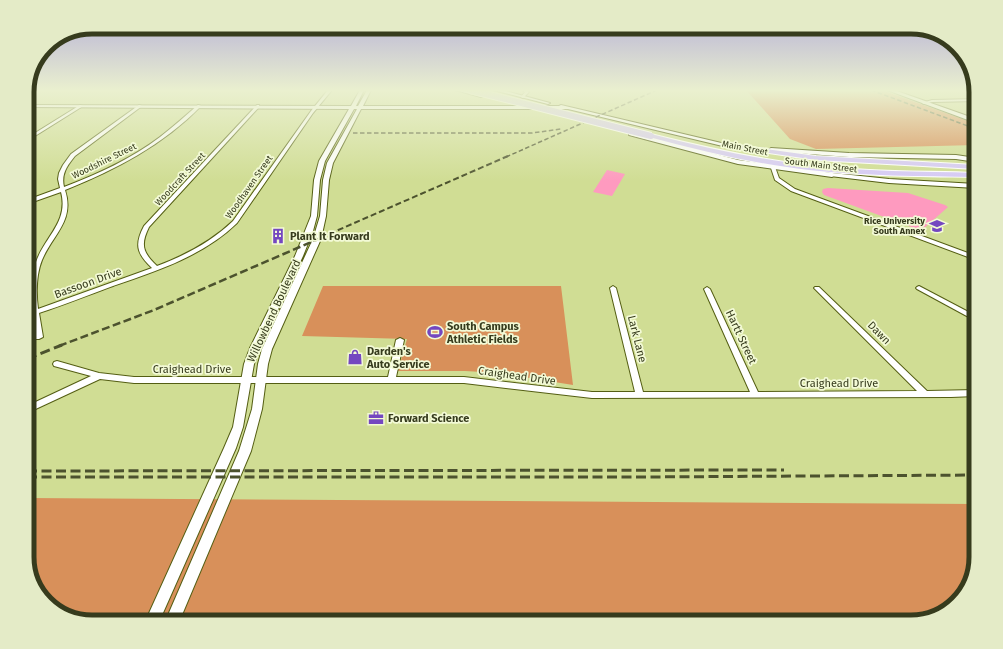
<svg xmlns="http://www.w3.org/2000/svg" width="1003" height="649" font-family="'Fira Sans',sans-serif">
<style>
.green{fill:#d8905a}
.water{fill:#fe9abf}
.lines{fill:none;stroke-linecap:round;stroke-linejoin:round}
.minor-casing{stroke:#545e13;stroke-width:2}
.tertiary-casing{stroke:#545e13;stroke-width:2}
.secondary-casing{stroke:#545e13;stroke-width:2}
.trunk-casing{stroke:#fff;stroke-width:2}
.minor{fill:#fff;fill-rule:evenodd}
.tertiary{fill:#fff;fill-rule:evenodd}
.secondary{fill:#fff;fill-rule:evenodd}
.trunk{fill:#d6caf6;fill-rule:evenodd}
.rail-far3{stroke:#4c522e;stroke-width:1.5;stroke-dasharray:4.5 2.5;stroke-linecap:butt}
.rail-far2{stroke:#4c522e;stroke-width:2;stroke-dasharray:6 3;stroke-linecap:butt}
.rail-far1{stroke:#4c522e;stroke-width:2.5;stroke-dasharray:8 3.5;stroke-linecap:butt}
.rail{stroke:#4c522e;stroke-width:3;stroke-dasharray:10 4.5;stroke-linecap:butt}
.trunk-bridge-casing{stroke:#fff;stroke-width:8;stroke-linecap:butt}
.trunk-bridge{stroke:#d6caf6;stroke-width:6}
.labels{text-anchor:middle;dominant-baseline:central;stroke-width:3.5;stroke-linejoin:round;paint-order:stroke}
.far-street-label{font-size:9px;fill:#363b1d;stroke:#f3fad6}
.far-poi-label{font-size:9px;font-weight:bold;fill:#363b1d;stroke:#f3fad6;text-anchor:end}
.poi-label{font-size:11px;font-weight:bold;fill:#363b1d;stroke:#f3fad6;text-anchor:start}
.street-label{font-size:11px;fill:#363b1d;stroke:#f3fad6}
.rim{fill:none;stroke:#363b1d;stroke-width:5}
</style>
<rect width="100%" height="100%" fill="#d0dd94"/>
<g class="green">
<path d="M746,90H882L976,124V145L816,149L790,139Z"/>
<path d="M323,286H561L573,385L499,373L465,371H398L407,339L302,336Z"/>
<path d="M27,498L976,504V557L965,593L943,613L911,622H92L56,611L36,590L27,561Z"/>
</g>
<g class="water">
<path d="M607,170L625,174L612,196L593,192Z"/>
<path d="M828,188L908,193L945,205L948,207L923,229H917L824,195L822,192L823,189Z"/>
</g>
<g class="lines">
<g class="minor-casing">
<g id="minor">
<path d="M328,90H332L313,113L237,223C203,256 157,271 113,286C88,295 64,305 39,313L43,337L39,339H36L32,316L27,317V313L32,311C30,295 30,278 36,262C45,236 69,222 61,192L27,204V200L60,188L58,179L59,173L63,165L71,154L139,105L142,106L75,156C67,166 61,174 64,187C98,174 131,159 160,137C173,127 185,116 198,105L201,106C163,145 115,170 65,190C75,221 53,234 42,260C36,275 36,293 38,309L152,268C137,254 134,245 144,226L257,105H259V107L149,227C140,245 143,253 157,266C186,255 211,242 233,221L311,111Z"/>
<path d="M522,90H527L529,92L523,98L521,97L525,92Z"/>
<path d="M976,99V101L932,102L924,104L922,103L932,100Z"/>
<path d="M80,105L83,106L27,141V138Z"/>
<path d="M771,167H775L779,178L795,189L976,256V260L791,191L775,180L771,168Z"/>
<path d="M613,286L616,288L643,392H750L704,289L707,287L710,289L758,392L917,391L814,288L815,287H819L927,391L976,390V396L951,397L592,398L464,383H134L100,379L27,413V406L91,376L54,366L53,364L54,362L57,361L99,373L134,377H388L396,340L400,338L404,340L396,377H464L592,392H635L610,288Z"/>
<path d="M919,286L976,316V321L917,289L916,288L917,287Z"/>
</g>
</g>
<g class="tertiary-casing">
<g id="tertiary">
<path d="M771,148L849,153L956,155L976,158V162L956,159L849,157L769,151L768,150Z"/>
<path d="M832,173L889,179L976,184V188L889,183L830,176V174Z"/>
</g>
</g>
<g class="secondary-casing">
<g id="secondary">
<path d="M360,90H364L356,106H358L367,90H371L363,106H559L561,105L734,146L731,148L568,109H361L333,163L329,180L326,216L321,239L272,349L268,364L262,409L251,451L179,622H165L239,451L252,409L258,364L262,349L313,239L320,216L323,180L327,163L357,109H354L325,161L320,180L317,216L313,231L303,256L260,348L254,364L243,427L236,448L159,622H145L224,448L233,427L244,364L250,348L295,256L311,216L314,180L319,161L349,109L27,107V105L351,106Z"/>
<path d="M455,90H463L483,96L481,97Z"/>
<path d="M493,90H502L550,103L548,104Z"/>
<path d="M887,90H894L976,119V123Z"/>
<path d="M631,132L738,160L832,173L835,175L832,177L738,164L629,135V133Z"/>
</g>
</g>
<g class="trunk-casing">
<g id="trunk">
<path d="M651,134C703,147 755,159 809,165C864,172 920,171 976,173V177C920,176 864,176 809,170C755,164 702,151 649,137V135Z"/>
<path d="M731,144L816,156L976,165V169L816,160L729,147L728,146Z"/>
</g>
</g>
<use href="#minor" class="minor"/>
<use href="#tertiary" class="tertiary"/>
<use href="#secondary" class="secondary"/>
<use href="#trunk" class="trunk"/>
<g class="rail-far3">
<path d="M871,90L976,129"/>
<path d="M353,133H532L561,129"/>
<path d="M506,157L657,90"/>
</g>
<path class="rail-far2" d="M313,241L508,156"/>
<path class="rail-far1" d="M59,346L154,310L316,240"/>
<g class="rail">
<path d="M27,359L62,345"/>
<path d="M27,471L784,470"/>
<path d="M27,477H643L976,475"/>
</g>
<g class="trunk-bridge-casing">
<path id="trunk-bridge" d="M470,90L651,136"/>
</g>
<use href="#trunk-bridge" class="trunk-bridge"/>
</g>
<linearGradient id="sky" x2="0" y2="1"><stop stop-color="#b1aad8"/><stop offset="0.5" stop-color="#eaf0cf"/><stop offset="1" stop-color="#eaf0cf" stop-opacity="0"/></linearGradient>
<rect width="1003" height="181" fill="url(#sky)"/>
<defs>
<g id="university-bare" transform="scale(1.2)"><path d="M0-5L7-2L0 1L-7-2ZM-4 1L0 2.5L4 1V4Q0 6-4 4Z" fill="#7447c0" stroke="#f3fad6" stroke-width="2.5" paint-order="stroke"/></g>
<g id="building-bare" transform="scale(1.2)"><path d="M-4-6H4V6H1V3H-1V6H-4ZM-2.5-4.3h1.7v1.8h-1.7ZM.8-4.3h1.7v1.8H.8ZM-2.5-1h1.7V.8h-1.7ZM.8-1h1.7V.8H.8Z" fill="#7447c0" stroke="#f3fad6" stroke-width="2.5" paint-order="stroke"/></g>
<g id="stadium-bare" transform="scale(1.2)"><path d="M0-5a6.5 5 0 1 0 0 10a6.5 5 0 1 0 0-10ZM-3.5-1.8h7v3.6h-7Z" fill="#7447c0" stroke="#f3fad6" stroke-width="2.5" paint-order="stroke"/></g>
<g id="shop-bare" transform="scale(1.2)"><path d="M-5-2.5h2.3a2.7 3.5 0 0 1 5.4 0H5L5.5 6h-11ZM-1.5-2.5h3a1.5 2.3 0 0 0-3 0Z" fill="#7447c0" stroke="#f3fad6" stroke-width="2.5" paint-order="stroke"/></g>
<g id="office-bare" transform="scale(1.2)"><path d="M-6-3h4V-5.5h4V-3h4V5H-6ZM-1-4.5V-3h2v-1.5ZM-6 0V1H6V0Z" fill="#7447c0" stroke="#f3fad6" stroke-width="2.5" paint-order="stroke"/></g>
</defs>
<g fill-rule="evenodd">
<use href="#university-bare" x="937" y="226"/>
<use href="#building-bare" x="278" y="236"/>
<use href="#stadium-bare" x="435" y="332"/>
<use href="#shop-bare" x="355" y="357"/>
<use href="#office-bare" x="376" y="418"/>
</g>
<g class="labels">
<g class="far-street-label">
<text transform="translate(745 148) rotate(11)">Main Street</text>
<text transform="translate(104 161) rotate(-26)">Woodshire Street</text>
<text transform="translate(821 165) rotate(7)">South Main Street</text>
<text transform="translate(180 179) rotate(-47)">Woodcraft Street</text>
<text transform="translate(249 187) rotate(-55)">Woodhaven Street</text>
</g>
<g class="far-poi-label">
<text x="925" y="221">Rice University<tspan x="925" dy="10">South Annex</tspan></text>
</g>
<g class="poi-label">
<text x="290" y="236">Plant It Forward</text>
<text x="447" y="326">South Campus<tspan x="447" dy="13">Athletic Fields</tspan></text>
<text x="367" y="351">Darden's<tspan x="367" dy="13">Auto Service</tspan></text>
<text x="388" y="418">Forward Science</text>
</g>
<g class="street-label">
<text transform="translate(88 283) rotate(-20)">Bassoon Drive</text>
<text transform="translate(274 311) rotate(-65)">Willowbend Boulevard</text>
<text transform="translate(879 333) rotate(45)">Dawn</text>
<text transform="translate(741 337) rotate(65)">Hartt Street</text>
<text transform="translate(637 339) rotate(76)">Lark Lane</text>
<text x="192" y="369">Craighead Drive</text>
<text transform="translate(517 376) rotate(8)">Craighead Drive</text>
<text x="839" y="383">Craighead Drive</text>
</g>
</g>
<path d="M0 0H1003V649H0ZM92 34H911A58 58 0 0 1 969 92V557A58 58 0 0 1 911 615H92A58 58 0 0 1 34 557V92A58 58 0 0 1 92 34Z" fill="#e4ebc7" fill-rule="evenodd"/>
<path class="rim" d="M92 34H911A58 58 0 0 1 969 92V557A58 58 0 0 1 911 615H92A58 58 0 0 1 34 557V92A58 58 0 0 1 92 34Z"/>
</svg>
